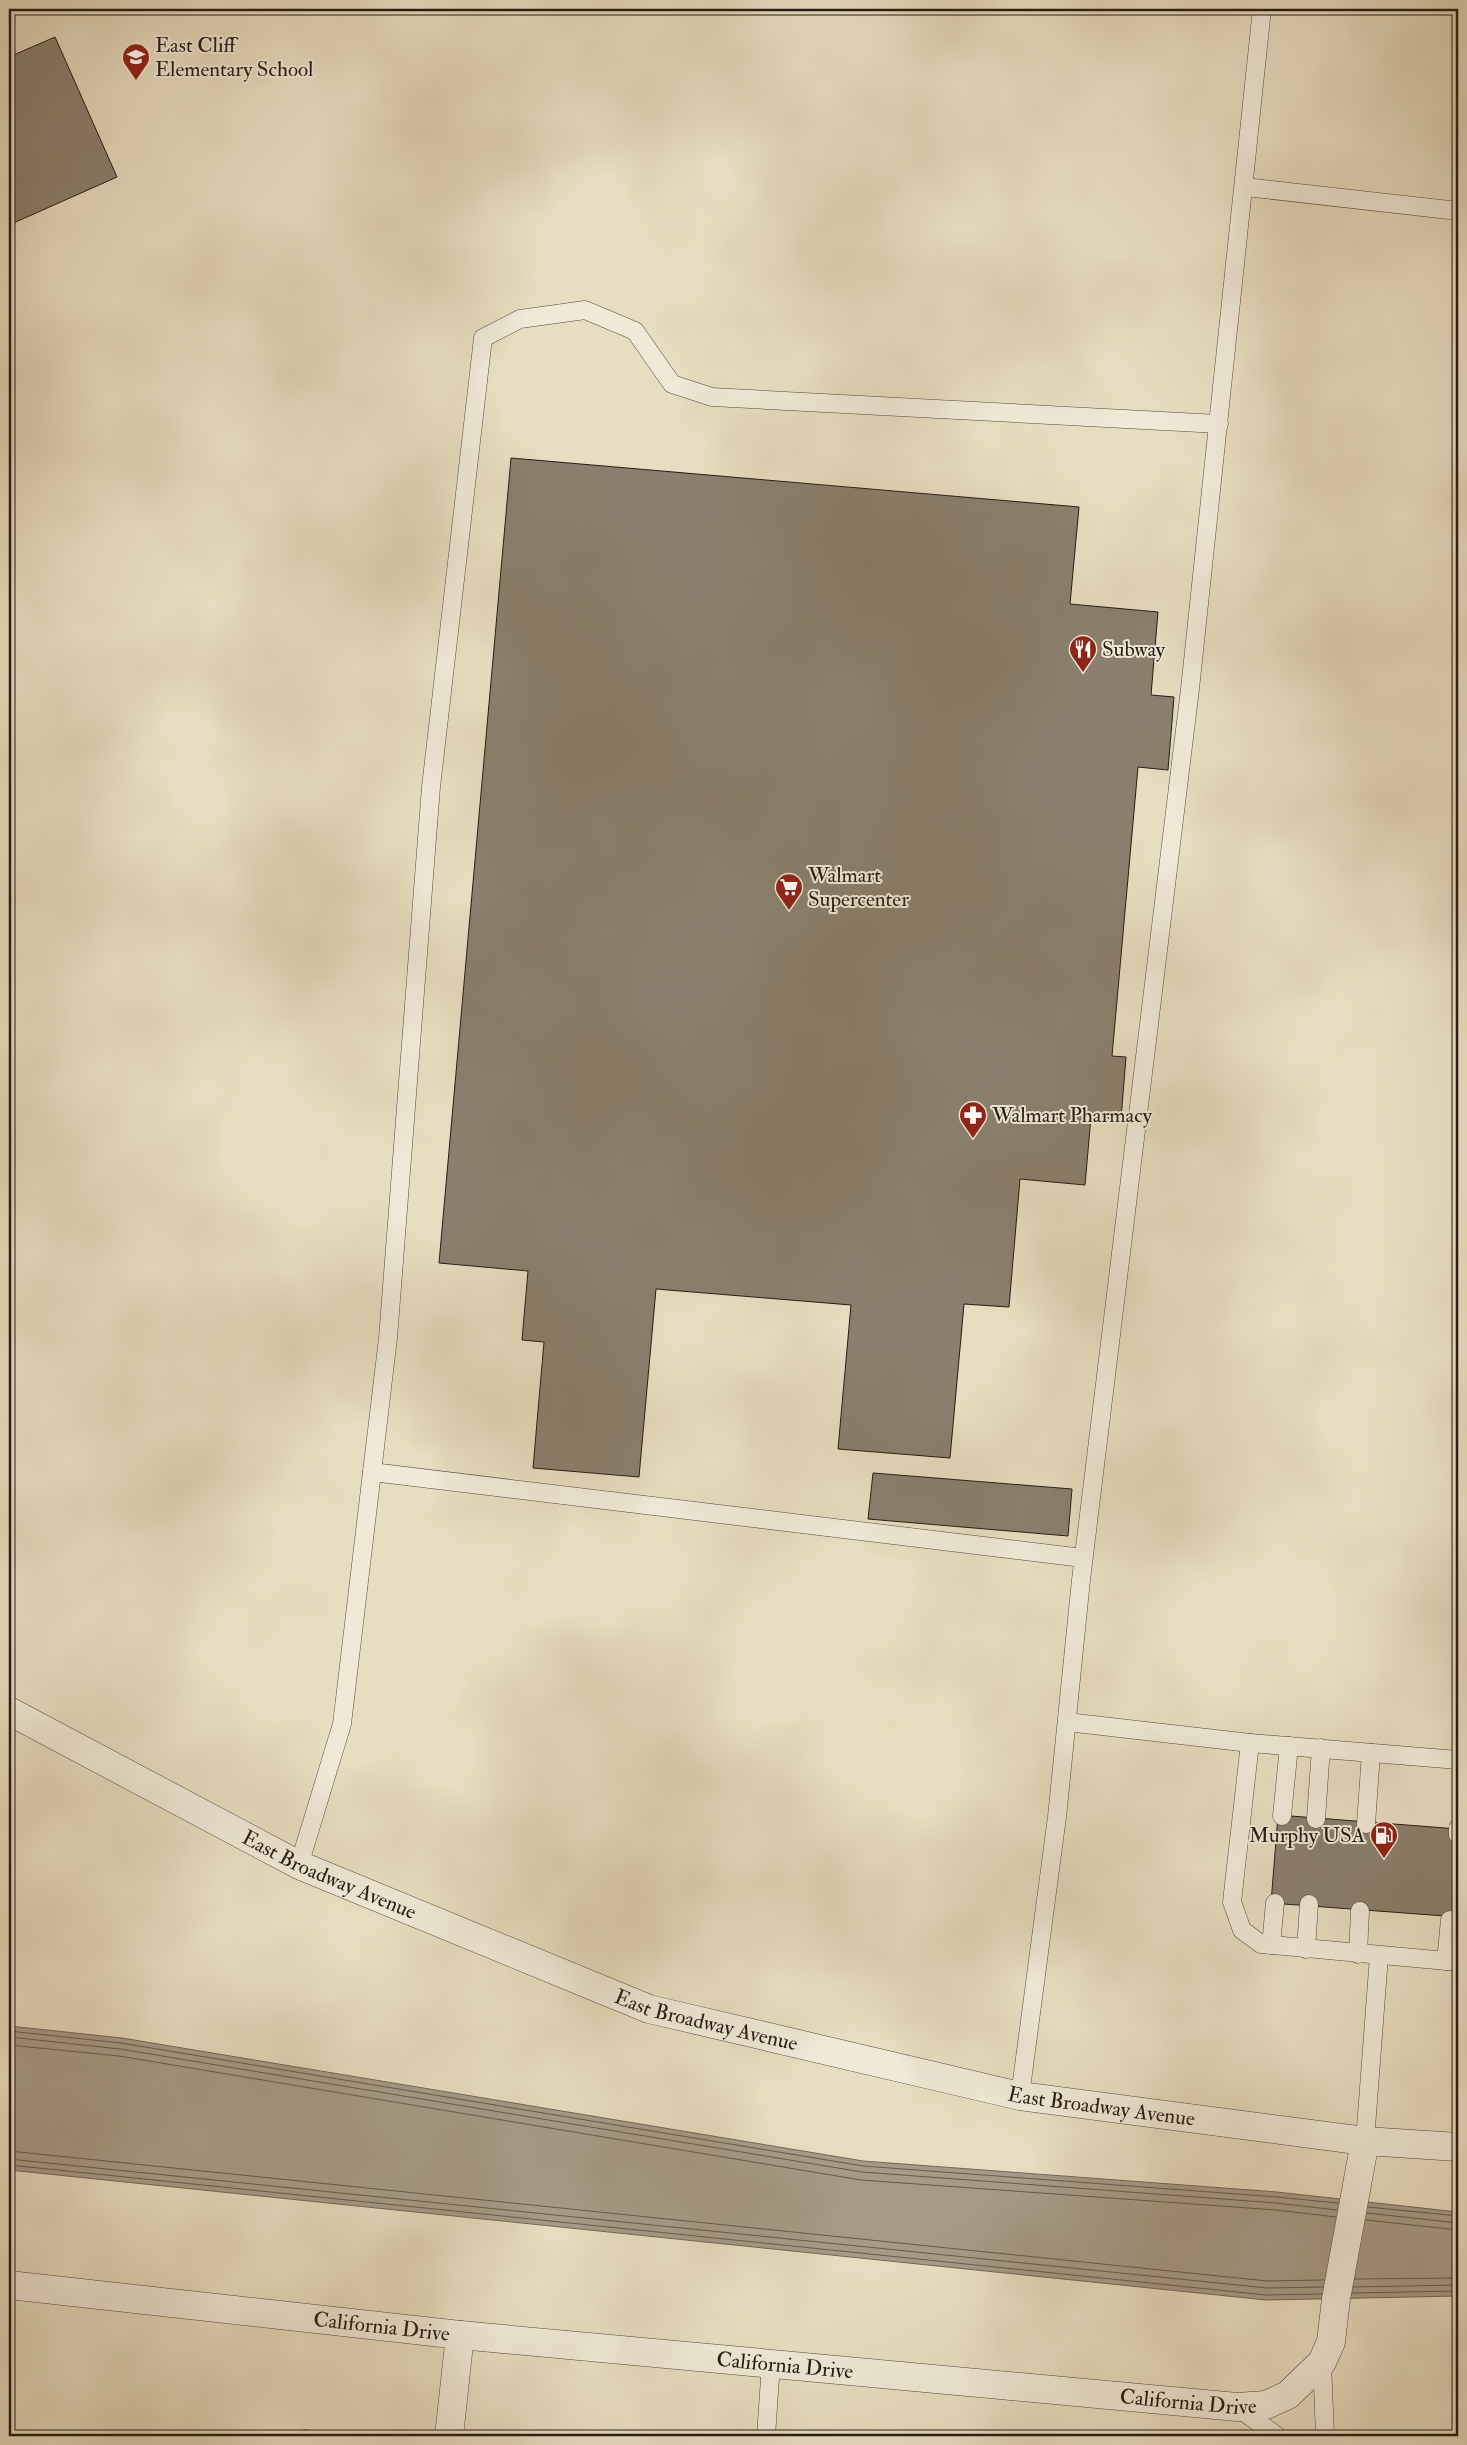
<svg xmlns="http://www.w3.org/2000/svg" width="1467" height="2445" font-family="'IM FELL Double Pica',serif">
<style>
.water{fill:#a59b86;stroke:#726858}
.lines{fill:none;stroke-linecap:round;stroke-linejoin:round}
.shore{stroke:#665c4d;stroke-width:1}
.building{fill:#8a806d;stroke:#261c14}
.service-casing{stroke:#564c3f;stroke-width:19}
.minor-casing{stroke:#564c3f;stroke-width:29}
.tertiary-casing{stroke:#564c3f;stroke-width:29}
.service{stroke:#efe9d6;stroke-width:18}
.minor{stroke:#efe9d6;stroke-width:28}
.tertiary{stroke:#efe9d6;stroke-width:28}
.labels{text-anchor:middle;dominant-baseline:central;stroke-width:4;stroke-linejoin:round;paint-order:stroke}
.poi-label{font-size:21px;fill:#261c14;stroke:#efe9d6;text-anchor:start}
.street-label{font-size:21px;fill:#261c14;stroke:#efe9d6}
</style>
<rect width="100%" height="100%" fill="#e7ddc0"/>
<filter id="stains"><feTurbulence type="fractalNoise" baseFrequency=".004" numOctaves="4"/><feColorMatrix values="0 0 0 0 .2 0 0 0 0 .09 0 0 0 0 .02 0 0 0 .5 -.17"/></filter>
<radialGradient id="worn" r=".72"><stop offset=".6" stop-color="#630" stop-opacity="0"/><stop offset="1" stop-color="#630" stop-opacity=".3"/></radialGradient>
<path class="water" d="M9,2026L122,2038L863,2161L1277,2192L1458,2212V2296L1266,2300L9,2170Z"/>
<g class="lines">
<g class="shore">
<path d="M9,2031L121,2043L863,2166L1277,2197L1338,2203"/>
<path d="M9,2037L120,2049L862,2172L1276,2203L1337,2210"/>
<path d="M9,2045L119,2056L861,2180L1276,2210L1336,2217"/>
<path d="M9,2151L1267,2281L1324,2280"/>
<path d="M9,2159L1267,2288L1323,2287"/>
<path d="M9,2165L1266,2295L1322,2294"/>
<path d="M1368,2207L1458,2216"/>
<path d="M1367,2213L1458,2223"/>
<path d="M1366,2220L1458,2230"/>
<path d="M1355,2279L1458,2278"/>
<path d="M1353,2287L1458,2285"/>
<path d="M1352,2293L1458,2291"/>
</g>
</g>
<g class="building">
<path d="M55,37L117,177L9,225V57Z"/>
<path d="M511,458L1079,507L1070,604L1158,612L1151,695L1174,697L1168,770L1138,767L1112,1056L1126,1057L1121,1119L1091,1117L1085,1185L1020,1179L1009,1307L964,1304L950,1458L838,1449L851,1305L656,1289L639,1477L533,1468L544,1342L522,1340L528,1271L439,1263Z"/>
<path d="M873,1473L1072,1489L1068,1536L868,1519Z"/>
<path d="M1278,1815L1458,1829V1917L1271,1903Z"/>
<path d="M303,2430L386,2435V2436H302Z"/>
</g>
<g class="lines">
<g class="service-casing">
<g id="service">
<path d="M1245,187L1458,211"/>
<path d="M372,1472L1083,1558"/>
<path d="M1067,1722L1250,1743L1232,1902L1242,1930L1261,1944L1458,1962"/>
<path d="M1250,1743L1458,1760"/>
<path d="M1282,1816L1289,1746"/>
<path d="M1316,1819L1321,1748"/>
<path d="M1366,1824L1371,1753"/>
<path d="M1458,1835V1828"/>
<path d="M299,1865L342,1724L388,1338L431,787L483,338L520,319L585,310L635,331L672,384L712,397L1219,424"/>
<path d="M1271,1945L1275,1903"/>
<path d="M1306,1949L1309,1904"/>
<path d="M1358,1954L1360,1911"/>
<path d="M1446,1961L1450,1920"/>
<path d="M1020,2096L1057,1817L1081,1580L1190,689L1262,9"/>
<path d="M1365,2141L1379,1956"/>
<path d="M1322,2362L1325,2436"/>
<path d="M1237,2407L1277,2436"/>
<path d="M766,2436L771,2364"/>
</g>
</g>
<g class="minor-casing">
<g id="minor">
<path id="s1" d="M9,2285L460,2335L1237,2407L1266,2405L1288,2395L1322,2362L1331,2342L1336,2299L1365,2141"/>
<path d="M449,2436L460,2335"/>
</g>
</g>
<g class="tertiary-casing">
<g id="tertiary">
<path id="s2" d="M9,1711L299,1865L649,2009L1020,2096L1365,2141L1458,2147"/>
</g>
</g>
<use href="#service" class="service"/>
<use href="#minor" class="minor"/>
<use href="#tertiary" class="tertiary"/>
</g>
<defs>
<g id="school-pin" transform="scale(1.4375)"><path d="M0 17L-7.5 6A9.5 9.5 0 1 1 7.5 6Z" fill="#8f2418" stroke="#efe9d6"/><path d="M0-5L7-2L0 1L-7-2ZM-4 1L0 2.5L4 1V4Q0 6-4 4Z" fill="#fff"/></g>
<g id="restaurant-pin" transform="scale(1.4375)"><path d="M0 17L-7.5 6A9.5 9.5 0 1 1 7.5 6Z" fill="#8f2418" stroke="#efe9d6"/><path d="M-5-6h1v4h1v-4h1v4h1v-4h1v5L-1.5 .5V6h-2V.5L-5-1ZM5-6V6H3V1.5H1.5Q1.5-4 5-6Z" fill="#fff"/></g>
<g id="supermarket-pin" transform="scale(1.4375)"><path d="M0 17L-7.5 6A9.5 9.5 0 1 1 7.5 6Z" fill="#8f2418" stroke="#efe9d6"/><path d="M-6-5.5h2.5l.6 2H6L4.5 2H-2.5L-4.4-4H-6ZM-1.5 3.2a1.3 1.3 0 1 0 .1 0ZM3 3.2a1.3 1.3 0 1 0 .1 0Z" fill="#fff"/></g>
<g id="pharmacy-pin" transform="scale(1.4375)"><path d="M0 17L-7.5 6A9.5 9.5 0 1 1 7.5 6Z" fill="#8f2418" stroke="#efe9d6"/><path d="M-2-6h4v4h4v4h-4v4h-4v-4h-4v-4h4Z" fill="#fff"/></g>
<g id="fuel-pin" transform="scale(1.4375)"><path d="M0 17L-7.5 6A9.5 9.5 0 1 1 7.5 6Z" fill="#8f2418" stroke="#efe9d6"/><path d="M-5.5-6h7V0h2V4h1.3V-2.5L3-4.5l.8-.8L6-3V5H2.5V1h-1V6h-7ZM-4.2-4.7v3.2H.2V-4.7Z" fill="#fff"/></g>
</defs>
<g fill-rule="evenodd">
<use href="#school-pin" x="136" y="57"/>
<use href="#restaurant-pin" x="1083" y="649"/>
<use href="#supermarket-pin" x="789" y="887"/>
<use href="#pharmacy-pin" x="973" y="1115"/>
<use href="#fuel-pin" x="1384" y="1835"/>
</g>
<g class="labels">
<g class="poi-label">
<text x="155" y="45">East Cliff<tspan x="155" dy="24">Elementary School</tspan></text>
<text x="1102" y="649">Subway</text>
<text x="808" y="875">Walmart<tspan x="808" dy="24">Supercenter</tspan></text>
<text x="992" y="1115">Walmart Pharmacy</text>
<text x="1365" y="1835" text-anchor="end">Murphy USA</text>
</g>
<g class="street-label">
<text stroke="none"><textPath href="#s2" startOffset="360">East Broadway Avenue</textPath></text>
<text stroke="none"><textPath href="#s2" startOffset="765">East Broadway Avenue</textPath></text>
<text stroke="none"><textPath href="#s2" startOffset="1170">East Broadway Avenue</textPath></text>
<text stroke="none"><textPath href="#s1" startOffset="375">California Drive</textPath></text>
<text stroke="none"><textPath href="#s1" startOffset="780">California Drive</textPath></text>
<text stroke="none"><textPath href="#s1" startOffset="1185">California Drive</textPath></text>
</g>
</g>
<rect width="1467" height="2445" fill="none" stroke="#e7ddc0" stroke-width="30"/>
<rect x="10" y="10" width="1447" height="2425" fill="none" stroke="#261c14" stroke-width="2.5"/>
<rect x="15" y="15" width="1437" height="2415" fill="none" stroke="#261c14"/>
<rect width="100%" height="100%" filter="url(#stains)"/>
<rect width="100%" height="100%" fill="url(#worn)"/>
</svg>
